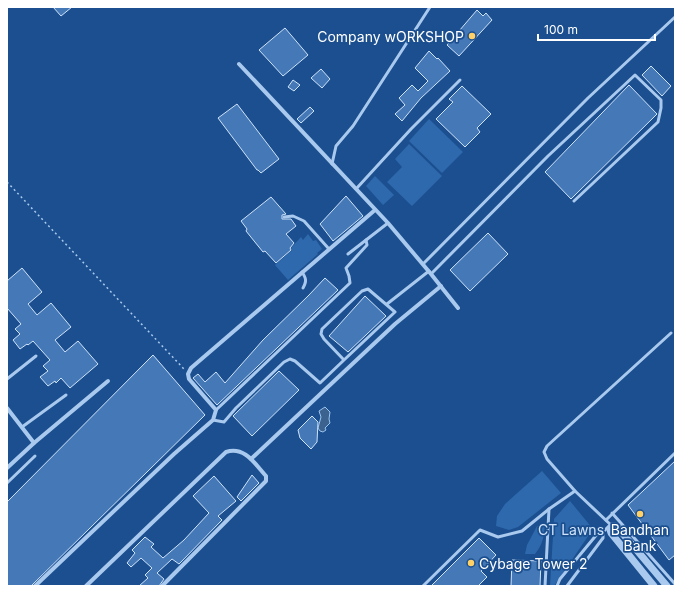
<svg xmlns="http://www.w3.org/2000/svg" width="682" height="593" font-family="Inter,sans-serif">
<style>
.green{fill:#2e69ad}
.water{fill:#3c6290;stroke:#9cc4f0}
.building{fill:#4478b7;stroke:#cfe3fa}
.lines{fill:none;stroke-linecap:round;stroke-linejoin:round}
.path{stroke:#a9c9ee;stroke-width:1.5;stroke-dasharray:2 3;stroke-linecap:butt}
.service{stroke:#a9c9ee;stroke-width:3}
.minor{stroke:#a9c9ee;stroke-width:4}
.tertiary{stroke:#a9c9ee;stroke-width:7}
.poi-dot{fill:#ffd166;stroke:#1b4f8f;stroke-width:1.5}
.labels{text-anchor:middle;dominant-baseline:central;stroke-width:3.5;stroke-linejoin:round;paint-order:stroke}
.poi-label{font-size:14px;fill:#fff;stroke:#1b4f8f;text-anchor:end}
.park-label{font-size:14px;fill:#cfe3fa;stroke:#1b4f8f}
</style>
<rect width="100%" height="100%" fill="#1b4f8f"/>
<g class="green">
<path d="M429,119L463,152L442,173L409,141Z"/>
<path d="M409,144L442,176L412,206L387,182L402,167L395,159Z"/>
<path d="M375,176L394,195L383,205L366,186Z"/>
<path d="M308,234L313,241L316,240L322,249L317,253L318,254L288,280L275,265L292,250L291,248L301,237L303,240Z"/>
<path d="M542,471L561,493L518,527L509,530L496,526L497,516L505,504Z"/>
<path d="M570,501L593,529L554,586H550L554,519Z"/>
<path d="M545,524C544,536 543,544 535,554H525L527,545L537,526Z"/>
</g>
<path class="water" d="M325,407L330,412L329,419L330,423L325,428L326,430L323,432L320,431L318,428L321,417L319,411Z"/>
<g class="building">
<path d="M53,7H72L61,16Z"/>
<path d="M477,10L483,16L486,13L492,20L459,56L447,45Z"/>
<path d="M285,28L308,55L283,76L259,50Z"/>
<path d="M429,51L437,59L438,58L450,71L421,98L402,121L395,114L405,105L399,98L412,85L418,91L428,81L415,68Z"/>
<path d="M651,66L671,86L662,96L642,75Z"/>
<path d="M321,69L330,79L322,88L311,78Z"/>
<path d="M293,80L300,85L294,91L288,87Z"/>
<path d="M629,85L657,114L656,115L571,199L545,172Z"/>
<path d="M462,86L491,114L477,128L480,132L465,147L436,119L453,102L449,99Z"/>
<path d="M237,104L279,159L261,173L258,170H257L218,118Z"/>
<path d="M310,107L314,111L301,123L297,119Z"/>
<path d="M346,196L363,216L333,241L320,224Z"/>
<path d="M271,197L286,214L282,215V219H291L296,226L286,234L294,243L290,248L291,250L276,263L265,251L263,252L246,231L247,229L241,221Z"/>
<path d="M488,233L508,254L470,291L450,270Z"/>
<path d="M22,268L42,292L28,304L37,315L51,303L71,327L55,340L65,352L78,341L98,364L70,388L61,378L56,383L55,381L48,386L40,377L48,371L43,366L50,360L33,341L28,345L27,344L20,349L13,340L20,334L15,329L21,324L7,308V281Z"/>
<path d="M325,278L338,290L217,405L193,378L198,374L205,382L216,372L225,383L263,340L309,295Z"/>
<path d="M365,296L386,316L348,352L329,336Z"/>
<path d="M153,355L205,415L31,586H7V502Z"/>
<path d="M279,371L299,390L252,436L233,416Z"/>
<path d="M312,416L318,422L317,442L311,449L300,438L298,430Z"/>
<path d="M675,461V555L669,560L628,505Z"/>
<path d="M252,475L259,483L241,501L237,497Z"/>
<path d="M214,476L236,501L218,516L222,520L179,564L172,559L157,573L164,579L159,586H139L148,578L145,575L152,568L141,558L131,567L127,563L135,553L132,550L145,537L154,544L151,547L163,558L184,540L209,513L193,496Z"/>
<path d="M479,538L496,555L481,571L487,577L478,586H431Z"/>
<path d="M512,560L541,561L540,586H511Z"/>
</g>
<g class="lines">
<path class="path" d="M7,182L184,369"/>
<g class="service">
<path d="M332,164L336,146L353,126L430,7"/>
<path d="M356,189L411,129L460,80"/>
<path d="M284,217L293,216L304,221L329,249"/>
<path d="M348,254L388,223"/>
<path d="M423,264L588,98L675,17"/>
<path d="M302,272C306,278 307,281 303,288"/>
<path d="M431,274L548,156L635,75L661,100V108L658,122L574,201"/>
<path d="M387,304L429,271"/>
<path d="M7,379L36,356"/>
<path d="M216,410L350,283L349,276L346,268L367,245L366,240"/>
<path d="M213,420L224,422L236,408L284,362L290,359L295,361L320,383L344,360L324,339L321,334L322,329L362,291L368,289L395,312L344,360"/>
<path d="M22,427L66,395"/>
<path d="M7,483L35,456"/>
<path d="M612,513L675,584"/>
<path d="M606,520L675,453"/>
<path d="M612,526L575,491L547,459L544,452L547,446L671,333"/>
<path d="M423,586L480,530L498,537L522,531L549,509L575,491"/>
<path d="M545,586L549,509"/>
<path d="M557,586L560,579L598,533L603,532L610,525"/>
<path d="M567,586L603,538V532"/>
</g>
<g class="minor">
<path d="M239,64L388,223L431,274L458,308"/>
<path d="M7,408L34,443"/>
<path d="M251,459L395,324L441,286"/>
<path d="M7,468L34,443L108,381"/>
<path d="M35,586L174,454L213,420L216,410L189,379L188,374L191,368L375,210"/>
<path d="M86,586L226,452C245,446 255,464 266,476V481L162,586"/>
</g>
<path class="tertiary" d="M654,586L611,533L610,530L612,526H615L618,528L667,586"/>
</g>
<g class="poi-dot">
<circle cx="472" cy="36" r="4"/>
<circle cx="640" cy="514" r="4"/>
<circle cx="471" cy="563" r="4"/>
</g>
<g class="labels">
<g class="poi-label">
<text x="464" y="36">Company wORKSHOP</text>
<text x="640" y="529" text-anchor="middle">Bandhan<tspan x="640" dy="16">Bank</tspan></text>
<text x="479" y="563" text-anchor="start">Cybage Tower 2</text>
</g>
<g class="park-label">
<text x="571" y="529">CT Lawns</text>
</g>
</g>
<rect width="682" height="593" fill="none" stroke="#ffffff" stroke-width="16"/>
<path d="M538 34v6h117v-6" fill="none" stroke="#ffffff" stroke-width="2"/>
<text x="544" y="34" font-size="12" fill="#ffffff" stroke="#1b4f8f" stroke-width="3" paint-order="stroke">100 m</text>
</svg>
